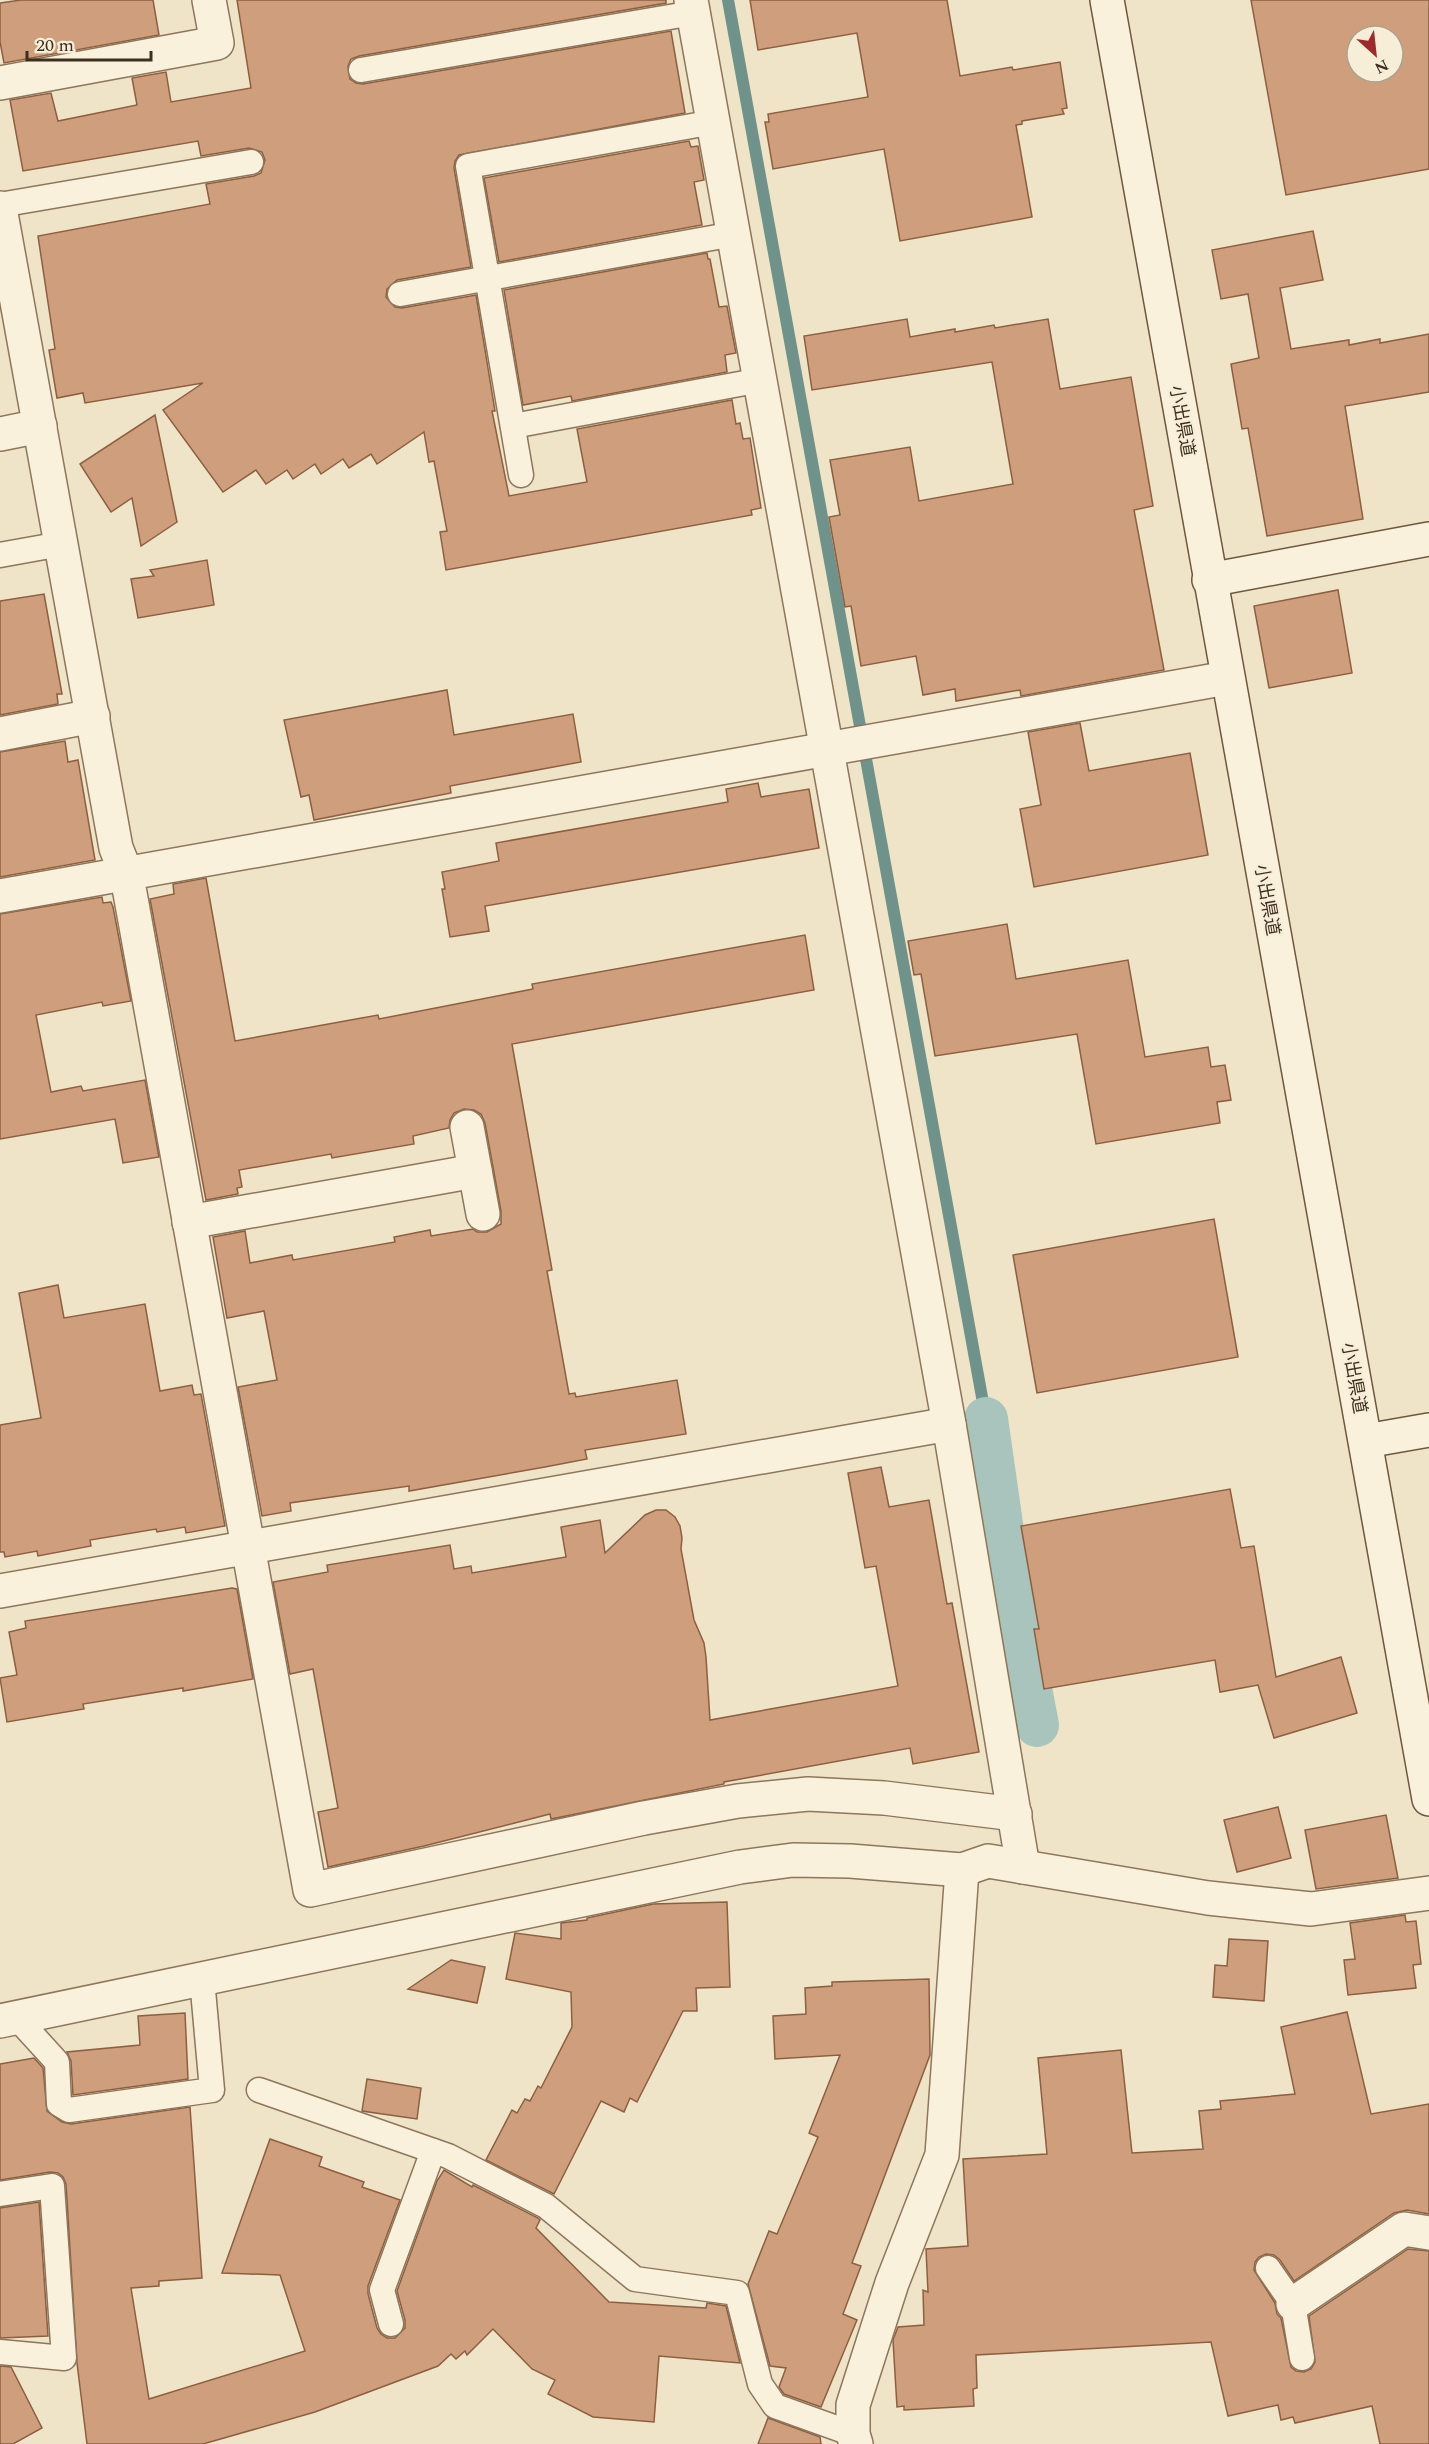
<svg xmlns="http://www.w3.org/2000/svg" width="1429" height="2444" font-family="Spectral,'Noto Sans JP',serif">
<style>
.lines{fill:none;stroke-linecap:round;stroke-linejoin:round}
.stream{stroke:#6f938a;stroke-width:12}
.canal{stroke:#a9c4bc;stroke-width:44}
.building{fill:#cf9f7d;stroke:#8d5f41;stroke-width:1.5;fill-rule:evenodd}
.lane-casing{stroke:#8d765c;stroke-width:27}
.street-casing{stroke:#8d765c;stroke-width:36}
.secondary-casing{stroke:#6f573f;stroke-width:36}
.lane{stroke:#faf1dc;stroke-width:24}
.street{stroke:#faf1dc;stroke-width:33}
.secondary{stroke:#faf1dc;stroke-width:33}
.labels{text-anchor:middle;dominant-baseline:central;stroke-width:4.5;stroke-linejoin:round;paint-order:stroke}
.street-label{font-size:18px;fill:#3d2e20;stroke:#f7eed8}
</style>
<rect width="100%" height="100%" fill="#f0e4c8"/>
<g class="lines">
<path class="stream" d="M728,0L986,1419"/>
<path class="canal" d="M986,1419L1009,1580L1037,1725"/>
</g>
<g class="building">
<path d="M21,0H153L159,35L4,63L0,42V3Z"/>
<path d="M237,0H666V3L359,56L351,59L348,66L350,79L356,83L363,84L671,31L685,113L459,155L455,161L454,168L471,267L397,280L387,289L386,297L395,307L402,308L476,295L495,411H492L509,496L587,482L577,429L732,400L736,424L740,423L743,439L750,438L761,508L751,510L752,515L446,570L440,532L447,531L434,461L429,462L424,432L377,464L371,454L349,468L343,459L321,474L315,464L293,479L287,470L266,484L256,470L223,492L163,410L203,383L85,403L83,393L57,398L49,350L55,349L38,236L210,204L206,184L254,176L261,173L265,160L262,152L249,148L201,156L198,141L23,171L10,100L51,93L58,121L137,105L132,78L166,72L171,102L251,88Z"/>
<path d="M750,0H947L960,76L1012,67L1013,70L1060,62L1067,108L1062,109L1064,114L1022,121V124L1016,125L1032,217L900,241L884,149L773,169L765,122H769L768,114L868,97L857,33L758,50Z"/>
<path d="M1251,0H1429V169L1286,195ZM1357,36H1393V72H1357Z"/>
<path d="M689,141L691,147L698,146L704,180L694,182L702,225L499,262L484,178Z"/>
<path d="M1313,231L1323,280L1280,288L1291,349L1349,340V345L1380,339V343L1429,334V392L1345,406L1363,519L1267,536L1248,428L1242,429L1231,364L1259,358L1248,294L1221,299L1212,250Z"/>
<path d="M707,253L708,259H710L719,307L727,306L736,353L725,355L727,372L572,401L571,396L523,405L504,290Z"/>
<path d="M907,319L910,337L955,329V332L994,325L995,328L1048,319L1060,389L1131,377L1153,506L1134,510L1164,670L1021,696L1020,690L956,701L955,689L923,695L916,656L861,666L851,606L845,607L829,517L840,515L830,460L910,447L919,501L1013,484L992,362L812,390L804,336Z"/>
<path d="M155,415L177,522L141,546L132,498L111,512L80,464Z"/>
<path d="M207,560L214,605L138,618L131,579L154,576L150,570Z"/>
<path d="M1338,590L1352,673L1269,688L1254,606Z"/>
<path d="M44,594L62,694H57L58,704L0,715V601Z"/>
<path d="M447,690L454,735L573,714L581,762L450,786L451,793L314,820L309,795L301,797L284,720Z"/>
<path d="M1080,723L1089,771L1190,753L1208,855L1034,887L1020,809L1041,805L1028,732Z"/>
<path d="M65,741L68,762L78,760L95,860L0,877V752Z"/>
<path d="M758,783L761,797L809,789L819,848L485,906L489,931L450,937L442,889H445L442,872L499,861L496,843L728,802L726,789Z"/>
<path d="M206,878L235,1041L378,1015L379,1019L533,989L532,984L805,935L814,990L512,1044L552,1270L547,1271L569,1394L575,1393L576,1397L677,1380L686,1434L585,1450L587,1459L545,1467L409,1491V1486L290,1503L291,1511L262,1516L238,1387L277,1380L264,1311L227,1318L213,1237L245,1231L250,1263L292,1255L293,1260L395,1242L394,1237L430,1230L431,1236L473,1229L477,1232H487L501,1224V1211L485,1123L481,1114L474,1110L464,1109L454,1113L450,1120L449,1128L413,1136L414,1144L332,1158L331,1154L239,1170L242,1187L237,1188L238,1194L206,1200L150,899L174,894L173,884Z"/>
<path d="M102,897L103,903L111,902L113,907L131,1001L103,1006L102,1002L36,1015L51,1092L81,1086L83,1091L145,1080L159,1157L123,1163L115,1119L0,1139V914Z"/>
<path d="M1007,924L1016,979L1128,960L1145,1057L1208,1047L1211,1067L1225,1065L1231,1100L1217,1102L1220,1123L1096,1144L1077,1034L935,1056L921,974L914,975L908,941Z"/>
<path d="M1214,1219L1238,1357L1037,1393L1013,1255Z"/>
<path d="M58,1285L64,1318L145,1304L160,1391L192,1385L194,1395L201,1394L225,1526L186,1533L185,1527L157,1532L156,1529L90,1540L91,1546L38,1556L37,1551L5,1557L4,1552H0V1425L41,1418L19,1293Z"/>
<path d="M881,1467L889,1507L929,1500L947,1604L952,1603L979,1752L913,1764L910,1748L724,1782V1784L551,1819L550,1814L424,1846L328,1867L318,1812L338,1808L313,1669L290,1674L273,1582L328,1572L327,1565L450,1545L454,1569L471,1566L472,1573L566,1557L561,1527L600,1520L605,1553L645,1515L656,1510H666L675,1517L680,1526L682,1538L681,1549L694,1620L704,1643L706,1657L710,1720L898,1686L876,1566L865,1568L848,1473Z"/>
<path d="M1230,1489L1241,1548L1254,1546L1276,1677L1341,1657L1357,1713L1274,1738L1258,1685L1220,1692L1215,1660L1044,1689L1034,1629H1039L1021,1526Z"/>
<path d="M232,1588L237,1589L253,1679L183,1691V1688L83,1704L84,1709L7,1722L0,1678L17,1675L9,1632L26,1628L25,1621Z"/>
<path d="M1278,1807L1291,1858L1237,1872L1224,1820Z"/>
<path d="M1386,1815L1398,1878L1316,1889L1305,1830Z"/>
<path d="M727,1902L730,1987L696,1988L697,2011H683L637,2102L630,2098L624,2112L601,2101L554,2194L486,2160L512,2110L517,2113L525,2099L530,2101L538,2086L541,2088L572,2027L571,1992L506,1979L515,1933L561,1939V1923L587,1920V1918L653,1904Z"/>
<path d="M1405,1915L1406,1922L1416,1921L1421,1964L1413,1965L1416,1988L1348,1995L1344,1960L1355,1959L1350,1923Z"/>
<path d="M1229,1939L1268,1941L1264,2001L1213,1997L1215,1965L1227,1966Z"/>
<path d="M451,1960L485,1967L477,2003L408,1989Z"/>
<path d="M929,1979L930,2055L852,2263L861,2266L843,2314L857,2320L821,2407L784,2394L779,2387L786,2368L770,2366L748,2284L769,2231L777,2234L818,2137L809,2133L840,2055L775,2059L773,2016L806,2014L805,1988L832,1986V1982Z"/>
<path d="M1347,2012L1371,2114L1429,2104V2214L1407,2210L1394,2213L1294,2281L1280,2260L1274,2255L1266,2254L1259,2257L1255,2262L1254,2270L1275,2303L1277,2314L1281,2318L1291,2367L1296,2371L1304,2372L1311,2369L1315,2362L1309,2316L1408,2249L1429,2251V2444H1380L1372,2406L1295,2423L1293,2417L1281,2420L1278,2405L1228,2416L1211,2342L976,2355L977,2388L973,2389L974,2406L904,2410V2406L897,2407L893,2340L898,2327L924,2325L923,2290L928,2292L926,2249L968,2246L963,2159L1047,2154L1038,2058L1121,2050L1132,2153L1203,2149L1199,2111L1221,2109L1220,2101L1295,2094L1281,2027Z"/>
<path d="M185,2013L188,2079L73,2095L71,2061L67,2052L140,2045L138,2016Z"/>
<path d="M34,2058L43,2068L47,2111L62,2122L71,2124L190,2107L202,2278L159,2281V2286L131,2288L149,2399L305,2351L280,2275L222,2273L270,2139L322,2157L319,2166L364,2182L362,2187L400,2200L368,2286V2294L377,2328L381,2334L387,2338H395L405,2328V2320L397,2291L437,2181L444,2170L472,2187L473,2185L538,2218L540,2220L536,2228L609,2302L706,2308L707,2303L726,2306L740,2363L659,2356L654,2422L593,2417L548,2394L555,2380L532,2369L493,2329L467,2355L465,2351L456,2359L451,2354L438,2366L315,2412L203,2444H87L77,2363L66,2184L63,2177L58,2173L50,2172L0,2180V2064Z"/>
<path d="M367,2079L421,2088L417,2119L362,2111Z"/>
<path d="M39,2202L48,2336L0,2338V2208Z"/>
<path d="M0,2366L11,2367L42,2428L13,2444H0Z"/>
<path d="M768,2418L820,2437L821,2444H758Z"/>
</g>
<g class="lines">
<g class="lane-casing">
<g id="lane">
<path d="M361,70L693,13"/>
<path d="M0,205L251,162"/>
<path d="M400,294L734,234"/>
<path d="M513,426L761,380"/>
<path d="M521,475L468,166L714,122"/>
<path d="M0,555L61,544"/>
<path d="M17,2018L57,2062L59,2104L69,2110L212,2090L202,1979"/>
<path d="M259,2090L448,2156L546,2206L635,2279L737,2293L760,2384L775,2406L853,2434"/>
<path d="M0,2194L52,2186L64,2358L0,2352"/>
<path d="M1268,2268L1293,2304L1302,2358"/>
<path d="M391,2324L382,2290L433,2151"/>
</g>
</g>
<g class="street-casing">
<g id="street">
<path d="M691,0L949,1424L1023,1867"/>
<path d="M0,83L217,43L209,0"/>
<path d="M0,208L116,848L126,873L130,893L310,1890L644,1818L738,1801L808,1794L884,1798L1015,1814"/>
<path d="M0,434L40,426"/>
<path d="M0,734L93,716"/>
<path d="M0,896L1227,678"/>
<path d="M467,1127L483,1214"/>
<path d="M189,1222L475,1171"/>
<path d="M0,1591L949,1424"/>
<path d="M0,2021L740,1867L793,1860L850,1861L962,1870L988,1861L1208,1898L1311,1909L1429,1893"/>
<path d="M1293,2304L1404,2229L1429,2233"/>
<path d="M856,2444L853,2434V2405L892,2283L942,2155L962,1870"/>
</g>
</g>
<g class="secondary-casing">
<g id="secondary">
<path d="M1107,0L1429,1799"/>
<path d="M1209,580L1429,539"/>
<path d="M1366,1441L1429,1430"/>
</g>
</g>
<use href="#lane" class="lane"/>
<use href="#street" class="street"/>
<use href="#secondary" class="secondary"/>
</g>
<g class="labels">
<g class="street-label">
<text transform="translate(1182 421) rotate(80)">小出県道</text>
<text transform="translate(1267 900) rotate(80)">小出県道</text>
<text transform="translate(1354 1378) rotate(80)">小出県道</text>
</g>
</g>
<g transform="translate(1375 54) rotate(153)"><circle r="28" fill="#f7eed8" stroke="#ada18e" stroke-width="1.5"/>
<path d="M0-4.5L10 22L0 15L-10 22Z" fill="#9e2a2b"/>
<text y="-9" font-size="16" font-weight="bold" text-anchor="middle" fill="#3d2e20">N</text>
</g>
<path d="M27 51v9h124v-9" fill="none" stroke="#3d2e20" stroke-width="3"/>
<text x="36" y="51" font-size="18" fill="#3d2e20" stroke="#f7eed8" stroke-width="4.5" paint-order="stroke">20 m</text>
</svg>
